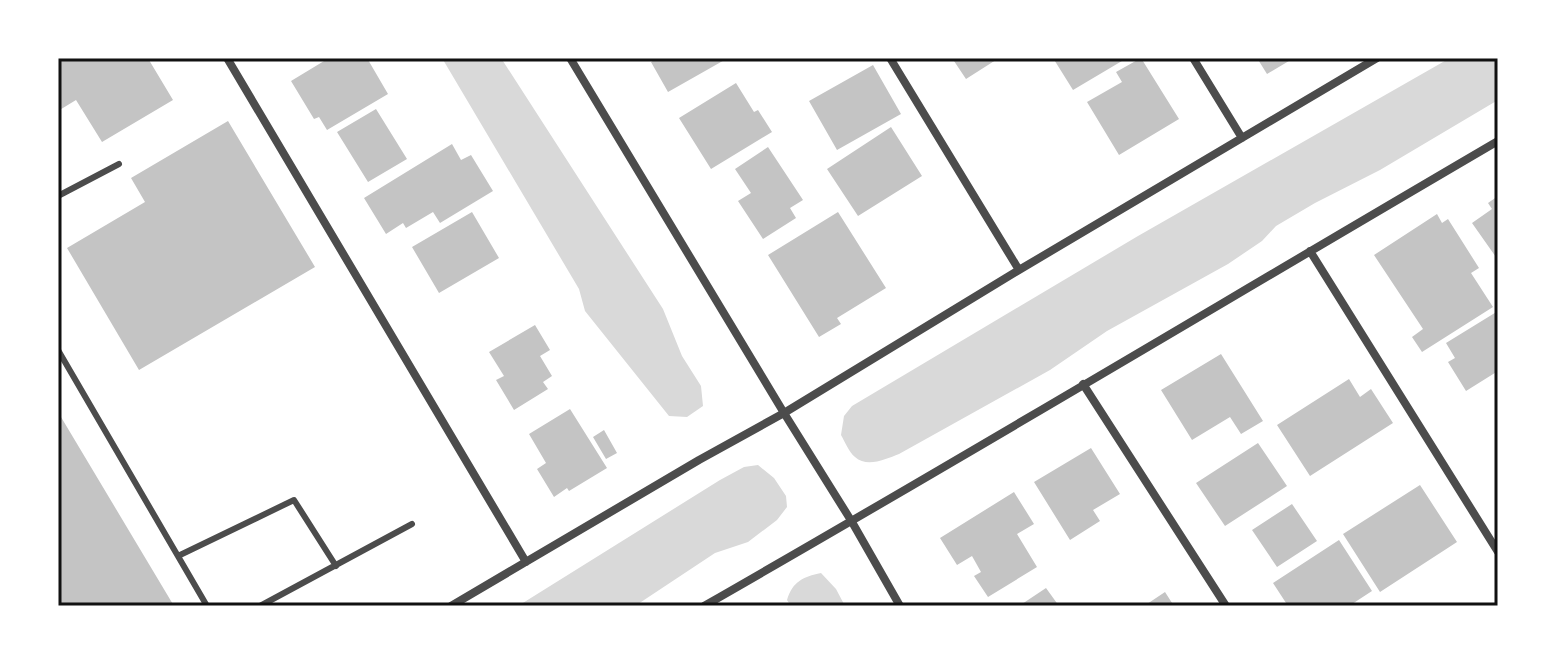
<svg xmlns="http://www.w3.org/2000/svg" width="1556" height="664" font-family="Raleway,sans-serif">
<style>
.water{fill:#d9d9d9}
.building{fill:#c4c4c4}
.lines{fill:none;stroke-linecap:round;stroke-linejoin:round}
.service{stroke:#4c4c4c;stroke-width:6}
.minor{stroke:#4c4c4c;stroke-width:8}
.neatline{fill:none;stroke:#111;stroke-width:3}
</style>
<rect width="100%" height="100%" fill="#fff"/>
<!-- water -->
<path class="water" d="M442,58h59l162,251 19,47 19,30 2,20 -16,11 -18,-1 -84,-105 -6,-22z
M1450,58h48v42l-118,70 -65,33 -39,23 -14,15 -34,23 -121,67 -57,39 -151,84c-13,5 -32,14 -44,3 -6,-5 -10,-15 -14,-22l3,-19 8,-10 286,-170z
M758,465l16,13 12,18 1,11 -10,13 -29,22 -33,11 -80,53h-117l202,-126 24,-13z
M821,573l15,16 9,17h-54l-4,-6c6,-19 16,-23 34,-27z"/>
<!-- building -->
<path class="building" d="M58,58h94l-3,2 24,40 -71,42 -26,-42 -18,11z
M329,58h38l21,36 -61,36 -8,-13 -5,2 -23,-38z
M658,58h70l-60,34 -17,-30z
M952,58h47l-33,21z
M1053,58h74l-54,32z
M1141,58l38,61 -60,36 -32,-53 35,-20 -6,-10z
M1257,58h37l-27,16z
M873,65l28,49 -64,36 -28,-49z
M736,83l18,29 4,-2 14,22 -61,37 -32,-51z
M376,109l31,50 -39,23 -31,-50z
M228,121l87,146 -176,103 -72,-122 78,-46 -14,-24z
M891,127l31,49 -64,40 -31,-47z
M452,144l9,16 10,-5 22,36 -53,32 -7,-11 -27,16 -3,-5 -17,11 -22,-36z
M768,147l35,53 -13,8 6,10 -33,21 -25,-38 13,-8 -16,-24z
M1498,196v64l-26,-37 20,-14 -4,-6z
M472,212l27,46 -60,35 -27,-46z
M838,212l48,76 -49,30 4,6 -22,13 -51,-82z
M1437,214l5,9 6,-4 31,49 -8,5 22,34 -71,45 -10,-15 11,-8 -49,-74z
M1498,311v60l-32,20 -18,-29 7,-4 -9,-15z
M535,325l15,25 -10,6 12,20 -9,6 5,7 -34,21 -18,-30 8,-4 -15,-24z
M1221,354l42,67 -22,13 -11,-17 -38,23 -31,-50z
M1349,379l11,18 11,-8 22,34 -83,53 -33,-51z
M570,409l37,59 -38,23 -2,-3 -13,9 -17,-28 9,-6 -17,-29z
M58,412l116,194h-116z
M604,430l13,23 -11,6 -13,-22z
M1258,443l29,43 -62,40 -29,-43z
M1091,448l29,46 -27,16 7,11 -30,19 -36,-58z
M1420,485l37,57 -77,50 -37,-58z
M1014,492l20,32 -17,10 20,33 -49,30 -14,-21 7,-4 -9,-16 -15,9 -17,-27z
M1292,504l25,37 -40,26 -25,-37z
M1339,540l33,51 -23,15h-61l-15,-23z
M1046,588l13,18h-40z
M1165,592l9,14h-30z"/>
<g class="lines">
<!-- service -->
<path class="service" d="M58,196l61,-32
M58,350l149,256
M178,556l116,-56 42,66
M260,606l152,-82"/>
<!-- minor -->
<path class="minor" d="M227,58l299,504
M570,58l214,355 68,109 48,84
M890,58l129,212
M1193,58l49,80
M1310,251l188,301
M1083,384l143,222
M451,606l248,-146 85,-47 235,-143 358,-212
M704,606c266,-152 529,-310 794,-465"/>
</g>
<!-- border -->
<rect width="1556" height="664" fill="none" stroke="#ffffff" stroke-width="120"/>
<rect x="60" y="60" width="1436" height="544" class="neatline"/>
</svg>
